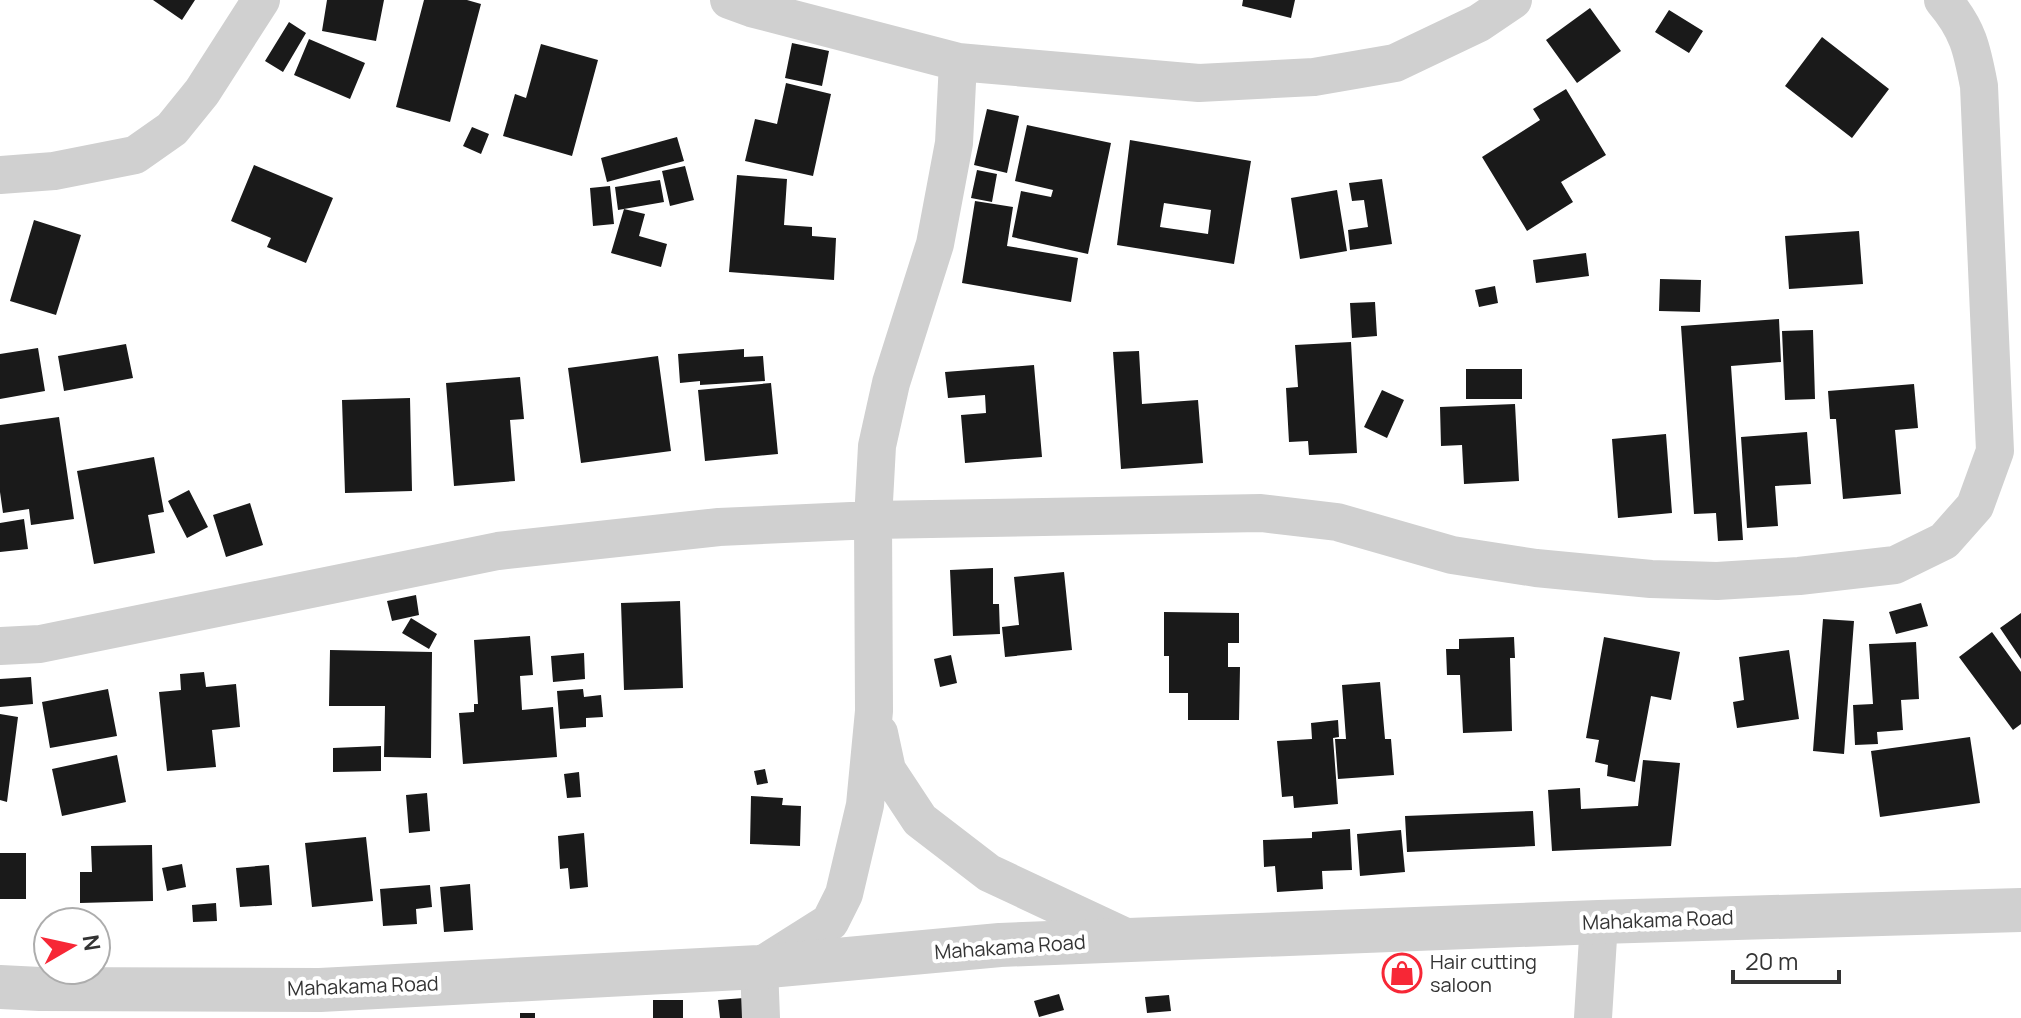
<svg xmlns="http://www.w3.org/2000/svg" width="2021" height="1018" font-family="Manrope,sans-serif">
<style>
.building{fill:#1a1a1a;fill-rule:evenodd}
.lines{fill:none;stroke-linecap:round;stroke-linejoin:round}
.minor{stroke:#d0d0d0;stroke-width:38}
.tertiary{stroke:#d0d0d0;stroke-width:44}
.labels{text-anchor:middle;stroke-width:8;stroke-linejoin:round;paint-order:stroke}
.street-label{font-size:20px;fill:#333;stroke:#fff}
.poi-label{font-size:20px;fill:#333;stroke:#fff;text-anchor:start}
</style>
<rect width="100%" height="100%" fill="#fff"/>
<!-- building -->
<path class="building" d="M153,0h42l-13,20z
M327,0h57l-8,41 -54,-10z
M424,0h43l14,4 -31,118 -54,-15z
M1243,0h52l-4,18 -49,-12z
M1590,8l31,43 -44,32 -31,-43z
M1669,10l34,21 -14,22 -34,-21z
M289,22l17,11 -23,39 -18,-11z
M1822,37l67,52 -37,49 -67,-52z
M309,39l56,24 -15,36 -56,-24z
M792,43l37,8 -7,35 -37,-8z
M541,44l57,16 -26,96 -69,-20 12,-42 11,4z
M786,83l45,11 -18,82 -68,-15 10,-42 22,5z
M1566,89l40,66 -45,27 12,20 -46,29 -45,-74 58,-37 -7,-11z
M987,109l32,7 -12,57 -33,-8z
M1027,125l84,18 -23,111 -76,-17 9,-46 30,6 2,-7 -38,-9z
M472,127l17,7 -8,20 -18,-8z
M677,137l7,24 -77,21 -6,-24z
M1130,140l121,21 -17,103 -117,-19zM1164,203l47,7 -3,24 -48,-7z
M254,165l79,33 -27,65 -39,-16 4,-9 -40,-17z
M685,166l9,34 -24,6 -8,-35z
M977,170l20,4 -5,28 -21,-4z
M737,175l50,4 -3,46 28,2v9l24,2 -2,42 -105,-8z
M1382,179l10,65 -42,6 -2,-20 20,-3 -4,-27 -12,1 -3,-18z
M660,180l4,22 -46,8 -3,-23z
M610,186l4,38 -21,2 -3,-38z
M1337,190l10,61 -47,8 -9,-61z
M975,201l38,6 -6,39 71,12 -7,44 -109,-19z
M624,209l21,5 -6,22 28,8 -6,23 -50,-14z
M34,220l47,15 -25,80 -46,-14z
M1859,231l4,53 -74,5 -4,-53z
M1586,253l3,23 -53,7 -3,-23z
M1660,279l41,1 -1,32 -41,-1z
M1495,286l3,17 -19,4 -4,-17z
M1375,302l2,34 -25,2 -2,-35z
M1779,319l2,43 -50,4 12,174 -25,1 -2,-28 -22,1 -13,-188z
M1813,330l2,69 -30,1 -3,-69z
M1351,342l6,111 -48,2 -1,-14 -19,1 -3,-54 12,-1 -3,-42z
M126,344l7,34 -69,13 -6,-35z
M38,348l7,43 -45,8v-45z
M744,349v8l19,-1 2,25 -65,4v-4l-20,2 -2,-29z
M1139,351l3,53 56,-4 5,63 -82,6 -8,-117z
M658,356l13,95 -90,12 -13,-95z
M1034,365l8,92 -77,6 -4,-48 25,-2 -1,-18 -37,3 -3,-26z
M1466,369h56v30h-56z
M520,377l4,42 -14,1 5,61 -61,5 -8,-103z
M771,383l7,71 -73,7 -7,-71z
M1914,384l4,44 -23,2 6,64 -58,5 -7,-80h-6l-2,-28z
M1382,390l22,10 -17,38 -23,-11z
M410,398l2,93 -67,2 -3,-93z
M1515,404l4,77 -55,3 -2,-39 -21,1 -1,-39z
M59,417l15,102 -43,6 -2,-16 -26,4 -3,-21v-67z
M1807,432l4,52 -36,2 3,40 -31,2 -6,-91z
M1666,434l6,79 -54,5 -6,-79z
M154,457l10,55 -16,3 7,38 -61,11 -17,-93z
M189,490l19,37 -21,11 -19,-37z
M250,503l13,42 -37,12 -13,-42z
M24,519l4,30 -28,3v-29z
M993,568v36h6l1,30 -47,2 -3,-66z
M1064,572l8,78 -67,7 -3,-30 17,-2 -5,-48z
M416,595l3,20 -27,6 -5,-20z
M680,601l3,87 -59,2 -3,-87z
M1921,603l7,23 -32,8 -7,-22z
M1164,612l75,1v30h-11v24h12l-1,53h-51v-27h-19v-37h-5z
M2021,613v46l-21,-31z
M411,618l26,16 -8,15 -27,-16z
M1823,619l31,2 -10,133 -31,-3z
M1992,632l29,40v52l-8,6 -54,-73z
M530,636l3,39 -13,1 2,34 31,-3 4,50 -94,7 -4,-51 15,-1v-8h4l-4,-64z
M1514,637l1,21h-5l2,73 -49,2 -3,-58h-13l-1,-26h13v-10z
M1604,637l76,15 -9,48 -20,-4 -16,86 -28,-6 1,-11 -13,-3 4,-22 -13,-2z
M1916,642l3,57 -18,1 2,30 -26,2 1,12 -23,1 -2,-40 20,-1 -4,-60z
M330,650l102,2 -1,106 -47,-1 1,-51h-56z
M1789,650l10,69 -62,9 -4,-26 11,-2 -5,-43z
M584,653l1,26 -32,3 -2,-26z
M951,655l6,28 -17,4 -6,-28z
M204,672l2,15 30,-3 4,43 -28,3 4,37 -49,4 -8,-79 22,-2 -1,-16z
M31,677l2,27 -33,3v-28z
M1380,682l5,57h6l3,36 -56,4 -3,-40h11l-4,-54z
M108,689l9,47 -67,12 -8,-46z
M583,689l1,8 17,-2 2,22 -17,1v9l-26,2 -3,-38z
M0,714l18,3 -11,85 -7,-2z
M1338,720l1,17 -6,1 5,66 -44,4 -1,-12 -11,1 -5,-56 35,-2 -1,-16z
M1970,737l10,66 -100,14 -9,-66z
M381,746v25l-48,1v-24z
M117,755l9,47 -64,14 -10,-47z
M1643,760l37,3 -9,83 -119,5 -4,-61 32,-2 1,21 57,-3z
M765,769l3,14 -11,2 -3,-14z
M579,772l2,25 -14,1 -3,-24z
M427,793l3,38 -21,2 -3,-38z
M751,796l32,2 -1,7 19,1 -1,40 -50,-2z
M1533,811l2,35 -128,6 -2,-36z
M1350,829l2,41 -30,1 1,18 -46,3 -2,-26 -11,1 -1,-27 49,-2v-6z
M1401,830l4,42 -45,4 -3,-42z
M584,833l4,54 -18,2 -2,-21 -8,1 -2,-33z
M366,837l7,64 -61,6 -7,-64z
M152,845l1,56 -73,2v-31h12l-1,-26z
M0,853h26v46h-26z
M182,864l4,23 -19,4 -5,-23z
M269,865l3,40 -32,2 -4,-39z
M470,884l3,46 -29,2 -4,-45z
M430,885l2,22 -16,2 1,15 -34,2 -3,-37z
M216,903l1,18 -24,1 -1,-17z
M1059,994l5,16 -25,7 -5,-16z
M1169,995l2,16 -24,2 -2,-16z
M744,998l2,20h-26l-2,-18z
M653,1000h30v18h-30z
M520,1013h15v5h-15z"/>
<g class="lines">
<!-- minor -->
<path class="minor" d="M729,0l22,8 207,54 241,21 115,-6 81,-14 84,-40 34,-23
M0,175l54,-4 81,-16 37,-26 30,-37 59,-92
M0,646l40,-2 458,-93 221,-24 154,-7 388,-7 76,9 115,33 84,13 115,11 66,2 82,-5 96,-11 49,-24 31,-35 20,-55 -16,-365c-7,-37 -11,-57 -36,-86
M879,733l8,37 33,50 69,53 143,67
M761,1018l-2,-51 71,-45 14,-28 21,-89 9,-94 -1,-191 4,-74 14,-63 44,-139 19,-101 4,-81
M1593,1018l6,-96"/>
<!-- tertiary -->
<path class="tertiary" d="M0,987l40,2 280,1 439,-23 241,-22 599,-23 422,-12"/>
</g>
<!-- icons -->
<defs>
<g id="shop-ring" transform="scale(2)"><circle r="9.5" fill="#fff" stroke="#f72736" stroke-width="1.5"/><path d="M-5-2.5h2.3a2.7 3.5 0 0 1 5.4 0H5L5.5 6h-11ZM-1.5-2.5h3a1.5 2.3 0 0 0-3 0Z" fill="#f72736"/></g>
</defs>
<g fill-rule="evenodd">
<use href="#shop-ring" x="1402" y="973"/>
</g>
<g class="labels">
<!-- street labels -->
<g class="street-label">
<text transform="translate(1658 920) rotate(-2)" y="7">Mahakama Road</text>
<text transform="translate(1010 947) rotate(-4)" y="7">Mahakama Road</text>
<text transform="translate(363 986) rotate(-2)" y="7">Mahakama Road</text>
</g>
<!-- poi labels -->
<g class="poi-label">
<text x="1430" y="969">Hair cutting<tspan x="1430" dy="23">saloon</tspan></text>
</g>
</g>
<!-- north arrow -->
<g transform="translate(72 946) rotate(81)"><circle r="38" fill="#ffffff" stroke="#adadad" stroke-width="2"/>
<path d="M0-6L14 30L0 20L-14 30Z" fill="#f72736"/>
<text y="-12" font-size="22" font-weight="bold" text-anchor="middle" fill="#333333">N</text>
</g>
<!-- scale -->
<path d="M1733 970v12h106v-12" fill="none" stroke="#333333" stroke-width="4"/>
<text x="1745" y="970" font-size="24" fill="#333333" stroke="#ffffff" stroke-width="6" paint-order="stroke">20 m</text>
</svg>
